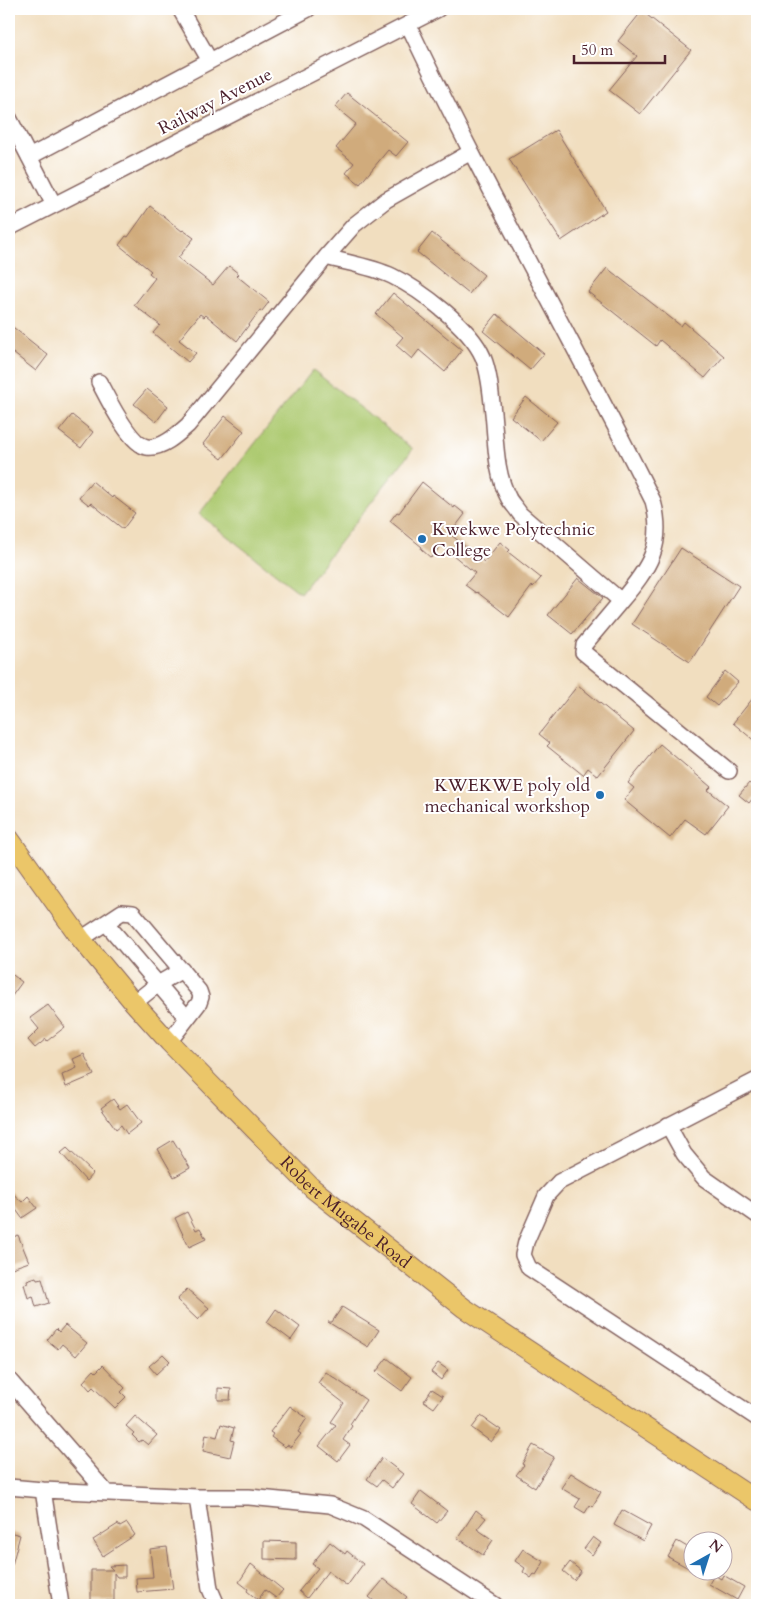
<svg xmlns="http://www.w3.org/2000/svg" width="766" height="1614" font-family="Cardo,serif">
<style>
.green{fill:#adca71;stroke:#7c744e}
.building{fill:#d0ab7b}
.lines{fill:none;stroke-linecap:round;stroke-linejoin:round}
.minor-casing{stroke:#84625f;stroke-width:18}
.major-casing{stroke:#84625f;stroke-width:21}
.minor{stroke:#fff;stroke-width:15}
.major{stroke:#ebc669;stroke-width:19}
.poi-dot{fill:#1f6fb2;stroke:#fff;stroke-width:2}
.labels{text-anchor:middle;stroke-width:4;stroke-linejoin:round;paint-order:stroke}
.street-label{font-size:18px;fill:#4a1f2b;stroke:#fff}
.poi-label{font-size:18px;fill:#4a1f2b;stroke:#fff;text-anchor:start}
</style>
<rect width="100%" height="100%" fill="#fff"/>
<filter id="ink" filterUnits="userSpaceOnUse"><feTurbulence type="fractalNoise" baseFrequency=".02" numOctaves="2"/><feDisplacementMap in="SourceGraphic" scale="10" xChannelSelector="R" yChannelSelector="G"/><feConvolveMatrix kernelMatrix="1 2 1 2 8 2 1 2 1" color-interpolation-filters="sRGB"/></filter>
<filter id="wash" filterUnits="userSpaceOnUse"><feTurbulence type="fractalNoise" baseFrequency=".0096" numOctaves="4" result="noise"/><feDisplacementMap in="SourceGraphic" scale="20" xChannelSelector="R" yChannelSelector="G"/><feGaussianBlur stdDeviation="1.12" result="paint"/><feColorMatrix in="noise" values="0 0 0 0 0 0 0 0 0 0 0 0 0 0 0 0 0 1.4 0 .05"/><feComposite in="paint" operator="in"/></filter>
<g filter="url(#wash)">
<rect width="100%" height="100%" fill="#f1debf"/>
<!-- green -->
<path class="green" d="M313,370l100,79 -113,144 -101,-79z"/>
<g id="blocks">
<!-- building -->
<path class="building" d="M642,11l49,39 -51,64 -31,-24 28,-34 -19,-15z
M347,93l61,49 -12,14 -8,-6 -28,34 -14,-11 8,-10 -18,-15 20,-24 -21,-17z
M556,130l50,81 -45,30 -52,-82z
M150,206l32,25 1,-1 11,8 -16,20 35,27 16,-19 10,8 -2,2 32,26 -7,9 -2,-1 -23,31 -31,-26 -2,2 -4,-3 -21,26 17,13 -8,9 -35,-29 7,-8 -26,-20 21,-27 -6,-5 2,-2 -32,-26 7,-9 2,1z
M432,233l52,42 -15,19 -52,-42z
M607,268l74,58 3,-4 40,34 -19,22 -45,-38 -4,6 -68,-54z
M393,293l69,57 -17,22 -26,-22 -7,9 -16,-14 7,-8 -27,-23z
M497,314l47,40 -14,16 -47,-39z
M9,324l39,31 -12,16 -27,-21z
M147,389l21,17 -12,16 -22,-18z
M526,397l31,25 -16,19 -30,-24z
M72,415l21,17 -12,16 -22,-17z
M225,416l19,15 -22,28 -19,-15z
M92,481l20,17 1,-2 22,17 -12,16 -32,-26 -2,2 -10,-8z
M422,482l32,26 1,-2 10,8 -15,20 34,28 16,-20 10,8 -2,2 33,26 -8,9 -1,-1 -23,31 -32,-25 -1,1 -11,-8 10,-12 -34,-28 -10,13 -10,-9 1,-2 -32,-26 7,-9 2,1z
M681,548l58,38 -49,76 -58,-38z
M578,578l25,20 -31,36 -24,-19z
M725,671l13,11 -21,24 -11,-9z
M578,685l56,46 -36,45 -10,-8 -5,7 -36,-29 3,-3 -11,-9z
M757,693v50l-24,-20z
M660,744l51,43 -3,3 20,16 -22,28 -21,-15 -15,19 -46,-38 10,-12 -6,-5z
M749,783l8,7v3l-8,10 -10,-8z
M9,972l13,10 -13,18z
M48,1005l17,22 -18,14 -1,-2 -11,9 -7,-8 11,-11 -9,-11z
M84,1054l10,21 -28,12 -4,-12 15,-7 -4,-9z
M113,1099l7,10 7,-5 14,19 -14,11 -6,-9 -5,4 -15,-21z
M173,1140l17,28 -16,9 -16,-28z
M67,1148l26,25 -7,8 -25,-28z
M9,1190l13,12 6,-6 9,12 -15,10 -13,-18z
M187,1212l9,18 4,-2 6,11 -17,8 -14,-29z
M18,1235l11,27 -20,7v-30z
M36,1277l1,3 5,-1 7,24 -13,4 -3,-11 -5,2 -4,-14 4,-1 -1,-3z
M187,1289l22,19 -11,12 -21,-20z
M342,1307l37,23 -11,17 -40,-25h4z
M276,1309l24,18 -9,13 -24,-18z
M65,1325l22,18 -11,13 -14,-12 -4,5 -11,-9 9,-11 3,3z
M163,1354l7,7 -14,13 -7,-8z
M387,1358l25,19 -10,14 -26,-19z
M438,1363l10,7 -7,10 -10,-8z
M103,1365l22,23 -4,4 5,5 -11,11 -22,-21 -3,3 -7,-8 11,-12 2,2z
M326,1372l40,28 -16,24 2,2 -9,14 7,5 -12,16 -19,-15 17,-21 -5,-3 13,-19 -26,-20z
M218,1388l13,1 -1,11h-12z
M432,1389l11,7 -9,12 -10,-7z
M290,1406l17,12 -9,14 3,2 -10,13 -4,-2 -2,2 -14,-10 2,-3 -3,-2z
M135,1416l22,19 -9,10 -6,-5 -3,2 -7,-7 2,-2 -8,-7z
M481,1416l20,14 -10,12 -19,-14z
M221,1424l13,4 -3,12 3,1 -4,16 -27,-6 3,-17 11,3z
M533,1445l21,12 -19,31 -19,-13 8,-10 -2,-1z
M382,1458l21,16 -11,14 -10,-8 -5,6 -10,-7z
M571,1473l30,19 -9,15 -2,-2 -5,8 -10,-6 5,-8 -19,-11z
M421,1491l26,20 -10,12 -25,-19z
M476,1510l10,8 -9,11 16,11 -10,15 -25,-17z
M622,1510l29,16 -8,15 -29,-16z
M127,1523l8,12 -32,21 -10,-16 25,-16 2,3z
M9,1532l11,3 -8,30h-3z
M593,1537l8,6 -9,12 -8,-6z
M264,1541l32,1v18l-32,-1z
M677,1541l17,10v20l-26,-14z
M330,1542l15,12 2,-3 16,13 -16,22 -19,-15 -21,27 -8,-7 19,-23 -6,-4z
M167,1547l6,42 -36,3 -1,-14 17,-1 -3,-28z
M523,1549l21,13 -8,13 -2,-1 -3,4 -8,-6 2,-4 -10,-7z
M570,1562l11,9 -7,9 -11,-9z
M251,1564l32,26 -7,8 -11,-8 -7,10 -11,-9 1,-2 -9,-7z
M125,1565v12h-8l-3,-4v28h-23v-31h22l-4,-4z
M714,1575l7,4 2,-4 21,12 -7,13 -28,-16z
M384,1579l23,18 -7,8h-21l-10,-8z"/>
</g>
</g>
<g filter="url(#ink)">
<use href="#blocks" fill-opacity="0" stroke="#84625f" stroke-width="1"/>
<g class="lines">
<!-- minor casing -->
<g class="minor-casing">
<path id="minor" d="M180,9l30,52
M408,24c76,162 166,317 245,477 12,44 -4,67 -32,100l-101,-87c-3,-5 -8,-10 -11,-15 -14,-26 -13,-58 -16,-86 -2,-18 -3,-39 -10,-56 -13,-30 -62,-67 -91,-81 -19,-9 -44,-13 -66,-19l28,-32 32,-25 85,-48
M9,118l45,87
M29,157l279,-148
M9,228l429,-219
M99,382c8,15 31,63 48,65 15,2 31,-13 41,-22l138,-168
M621,601l-37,44 -1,7 146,119
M106,923l81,95
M81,939l41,-27 11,1 66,78 2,6 -2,6 -30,39
M134,1003l24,-19 24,-14
M757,1080l-198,102 -13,14 -20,46 -3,13 6,13 228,150
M668,1125l16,29 20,24 53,37
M9,1380l97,112
M9,1487l34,3 154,7h52l81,8 34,14 131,86
M43,1490l18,115
M197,1497l13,92 7,16"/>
</g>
<!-- major casing -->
<g class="major-casing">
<g id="major">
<path id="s1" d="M9,838l72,101 53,64 35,39 143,146 152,120 293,193"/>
</g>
</g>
<!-- minor -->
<use href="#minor" class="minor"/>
<!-- major -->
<use href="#major" class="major"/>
</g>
</g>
<!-- markers -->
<g class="poi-dot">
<circle cx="422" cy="539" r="5"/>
<circle cx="600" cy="795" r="5"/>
</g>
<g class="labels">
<!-- street labels -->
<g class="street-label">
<text transform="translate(215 101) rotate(-27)" y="6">Railway Avenue</text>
<text dy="6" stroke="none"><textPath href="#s1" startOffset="505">Robert Mugabe Road</textPath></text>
</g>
<!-- poi labels -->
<g class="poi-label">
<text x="432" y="535">Kwekwe Polytechnic<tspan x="432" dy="21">College</tspan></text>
<text x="590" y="791" text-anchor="end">KWEKWE poly old<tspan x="590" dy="21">mechanical workshop</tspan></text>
</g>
</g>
<!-- margin -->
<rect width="766" height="1614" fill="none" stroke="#fff" stroke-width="30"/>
<!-- north arrow -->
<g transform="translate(708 1556) rotate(39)"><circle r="24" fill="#ffffff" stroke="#b7a5aa"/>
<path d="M0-4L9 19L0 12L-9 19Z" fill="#1f6fb2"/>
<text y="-8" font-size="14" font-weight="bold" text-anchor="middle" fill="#4a1f2b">N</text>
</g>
<!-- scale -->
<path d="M574 55v8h91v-8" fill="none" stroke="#4a1f2b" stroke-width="2.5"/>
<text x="581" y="55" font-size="15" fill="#4a1f2b" stroke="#ffffff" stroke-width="4" paint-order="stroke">50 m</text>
</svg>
